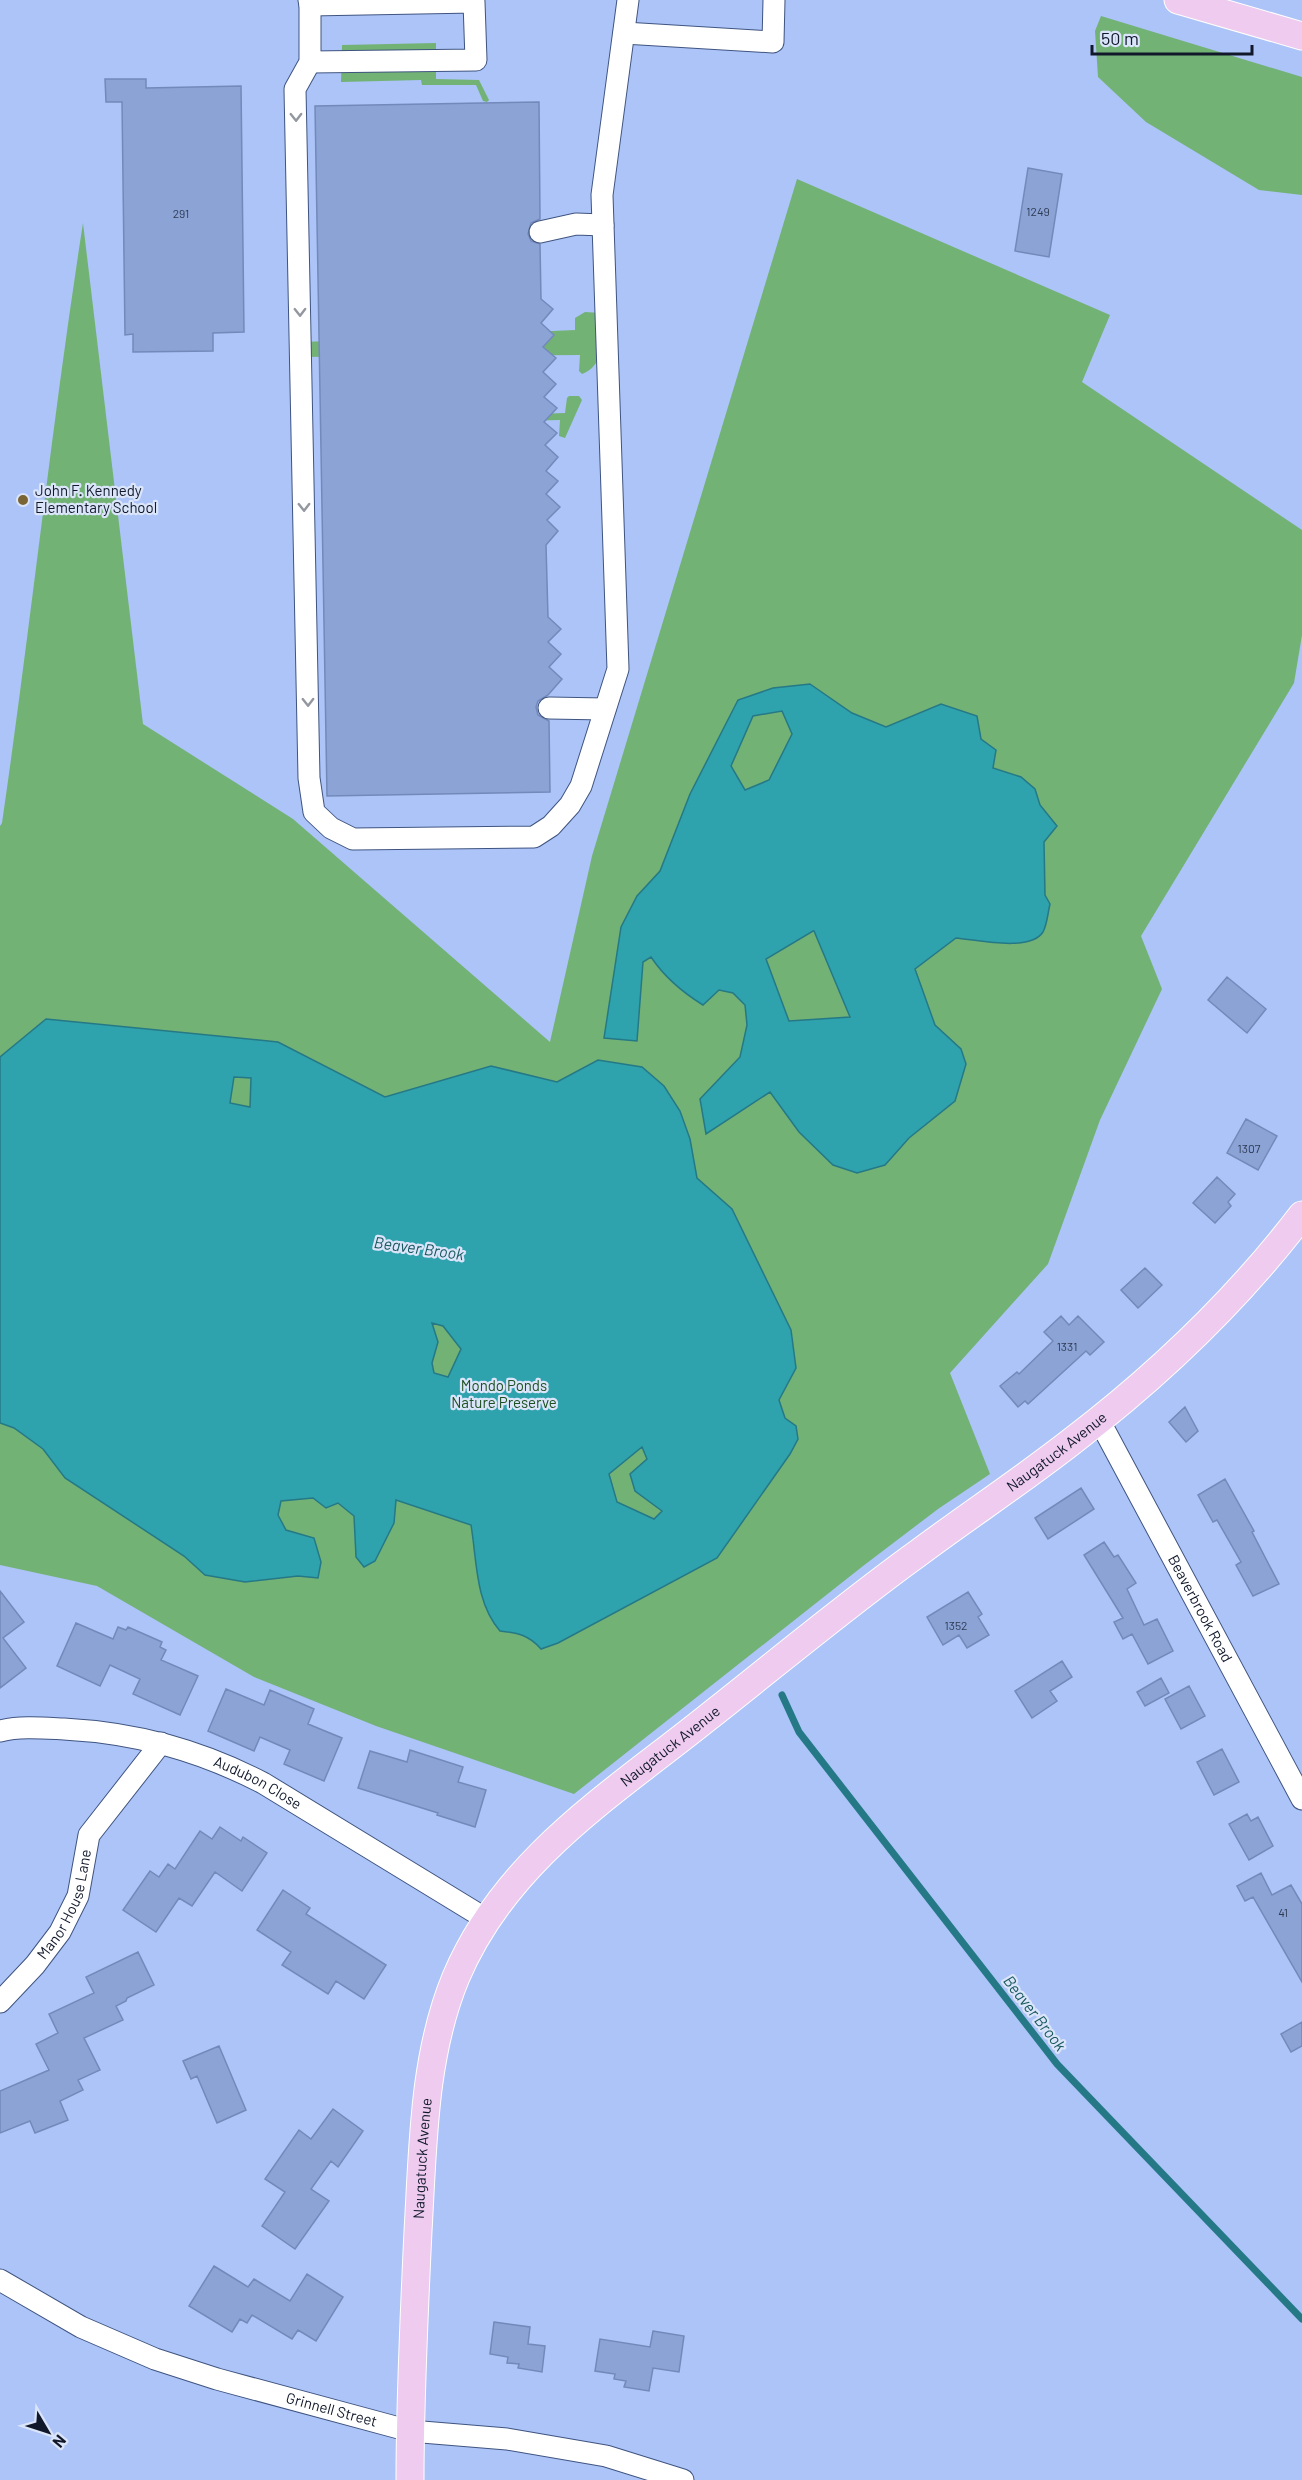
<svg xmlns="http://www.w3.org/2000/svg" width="1302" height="2480" font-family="Barlow,sans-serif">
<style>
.green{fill:#73b275}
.water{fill:#2ea2ad;stroke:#257986;stroke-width:1.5;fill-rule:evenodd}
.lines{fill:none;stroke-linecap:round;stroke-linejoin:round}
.stream{stroke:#257986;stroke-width:7}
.building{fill:#8ba3d5;stroke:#7389ba;stroke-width:1.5}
.minor-casing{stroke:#3f5480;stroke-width:23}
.major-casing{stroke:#fff;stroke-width:29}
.minor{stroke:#fff;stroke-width:21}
.major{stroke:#eecbef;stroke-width:27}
.oneway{stroke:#93979f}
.poi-dot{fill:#7a6433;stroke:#dbe5fa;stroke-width:2}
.labels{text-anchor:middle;stroke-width:4.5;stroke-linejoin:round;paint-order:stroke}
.number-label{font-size:12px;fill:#2f3b55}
.poi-label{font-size:15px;fill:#10182a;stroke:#dbe5fa;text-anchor:start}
.park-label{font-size:15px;fill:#1d5021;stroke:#dbe5fa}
.street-label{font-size:15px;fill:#10182a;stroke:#dbe5fa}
.water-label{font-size:16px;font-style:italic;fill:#18575d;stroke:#dbe5fa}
</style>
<rect width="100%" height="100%" fill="#acc4f8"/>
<!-- green -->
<path class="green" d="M1101,16l201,61v118l-43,-5 -113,-68 -48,-45 -3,-46z
M436,43v36l43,1 10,20 -2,2 -4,-1 -7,-16h-54l-1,-5 -80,2 1,-37z
M797,179l313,136 -28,67 220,148v105l-8,48 -153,253 21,53 -62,131 -52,144 -98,109 40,101 -52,35 -75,57 -289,228 -198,-68 -122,-49 -157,-91 -97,-21v-739l2,-3c29,-200 50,-401 81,-600l60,501 150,95 257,223 42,-186z
M585,312l16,1c1,21 6,52 -19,61l-3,-3 1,-16 -288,2 12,-15 271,-12v-12z
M569,396h10l3,4 -17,38 -6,-2 1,-16 -213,5v-5l218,-7 2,-15z"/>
<!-- water -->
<path class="water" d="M810,684l42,29 34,14 55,-23 36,12 4,23 15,11 -3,18 28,9 14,12 5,16 17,21 -13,16 1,53 5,9c-2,8 -3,21 -7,28 -13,20 -65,8 -87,6l-41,31 20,56 26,24 5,15 -11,37 -46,37 -24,27 -28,8 -24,-8 -34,-33 -29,-40 -64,42 -6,-35 40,-42 7,-32 -2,-20 -12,-12 -14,-3 -16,15c-21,-13 -38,-27 -52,-48l-8,5 -6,79 -33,-3 17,-111 16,-31 23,-25 30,-77 48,-94 35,-12zM782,711l10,23 -23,46 -24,10 -14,-24 22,-50zM813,931h1l36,86 -61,4 -23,-62z
M46,1019l232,23 107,55 106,-31 66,16 41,-22 44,7 22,19 16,25 10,28 7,39 35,31 59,121 5,38 -17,32 6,18 11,8 2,13 -8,15 -73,104 -159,85 -17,6c-12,-14 -23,-16 -41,-18 -25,-29 -23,-70 -29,-106l-75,-25 -2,23 -19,38 -11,6 -8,-10 -2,-41 -16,-13 -12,5 -13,-10 -32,3 -3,14 8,15 28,8 7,24 -3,16 -20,-2 -53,6 -40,-7 -21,-19 -119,-78 -22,-29 -29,-21 -14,-5v-366zM234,1077l17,1 -1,29 -20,-4zM432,1323l11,3 18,23 -13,28 -14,-4 -2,-10 6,-21zM642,1447l5,12 -17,15 5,17 27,20 -8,8 -37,-17 -8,-28z"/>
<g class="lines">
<!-- stream -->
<path class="stream" d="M782,1695l17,37 258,332 245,255"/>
</g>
<!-- building -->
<path class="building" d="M105,79h41v9l95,-2 3,246 -31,1v18l-80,1v-18l-8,1 -3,-233h-16z
M539,102l1,117 -9,4 -3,11 3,7 9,3 1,55 12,10 -12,14 13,12 -11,12 13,11 -13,14 13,12 -12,13 13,11 -13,14 13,11 -12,12 13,12 -12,14 12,10 -12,13 14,13 -13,13 11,11 -12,14 2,72 13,12 -13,13 13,12 -12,13 13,12 -14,16 -10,6 -2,6 2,8 11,6 1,71 -223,4 -12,-690z
M1028,168l34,6 -13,83 -34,-6z
M1227,977l39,32 -19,24 -39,-33z
M1246,1119l31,17 -19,34 -31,-17z
M1217,1177l18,17 -7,8 3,4 -16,17 -22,-20z
M1145,1268l17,17 -24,23 -17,-18z
M1061,1316l8,9 9,-9 26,26 -14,13 -4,-4 -58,53 -3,-3 -7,6 -18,-21 17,-14 2,2 34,-33 -9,-9z
M1185,1407l13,24 -12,11 -17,-20z
M1225,1479l29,52 -2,1 27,52 -26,12 -17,-31 5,-3 -24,-42 -4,2 -15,-27z
M1081,1488l13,21 -46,30 -13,-21z
M1104,1542l10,15 4,-2 18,28 -9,6 17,36 13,-6 16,32 -25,13 -16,-30 -9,5 -9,-17 9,-4 -39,-63z
M0,1591l24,31 -21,16 23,30 -26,20z
M968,1592l14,22 -4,3 11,18 -22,13 -8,-13 -16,10 -16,-28z
M76,1623l37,16 5,-12 8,3 2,-3 34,15 -2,5 6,3 -5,10 37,16 -18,39 -47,-21 7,-15 -30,-14 -10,21 -43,-20z
M1062,1661l10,16 -22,14 7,10 -25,17 -17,-27z
M1161,1678l8,15 -24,13 -8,-14z
M1189,1686l16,30 -24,13 -16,-30z
M226,1689l38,16 6,-15 44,19 -6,15 34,14 -18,43 -40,-17 6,-14 -30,-13 -6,14 -46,-20z
M1222,1749l17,33 -25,13 -17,-33z
M410,1750l53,17 -5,15 28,8 -11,37 -38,-12 1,-2 -80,-25 12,-37 37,11z
M1247,1814l4,7 7,-4 15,29 -24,14 -20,-36z
M220,1827l21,14 2,-4 24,16 -25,38 -27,-19 -23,34 -13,-8 -23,34 -33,-22 27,-39 9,6 9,-13 7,5 25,-38 12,8z
M1261,1873l11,22 19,-10 11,19v78l-49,-85 -8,4 -8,-15z
M283,1890l27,18 -4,6 80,51 -22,34 -28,-18 -8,13 -46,-29 9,-13 -34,-22z
M138,1952l16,33 -27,13 -1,3 -10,5 7,14 -39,18 16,32 -22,10 5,10 -23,11 8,19 -33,13 -5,-12 -30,12v-42l49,-21 -13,-26 22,-11 -9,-19 45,-21 -8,-16z
M1302,2022v24l-11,6 -10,-18z
M219,2046l27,64 -29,13 -20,-47 -6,3 -8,-18z
M333,2109l30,22 -25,36 -7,-6 -20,28 18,12 -34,48 -33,-23 23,-34 -20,-13 34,-49 12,9z
M214,2266l34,21 6,-8 36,22 17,-27 36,23 -27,44 -18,-11 -6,9 -40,-24 -5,8 -7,-4 -8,13 -43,-26z
M494,2322l36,5 -2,17 17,2 -3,26 -24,-4 1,-4 -12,-1 1,-6 -18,-3z
M653,2331l31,5 -5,36 -26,-4 -4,23 -25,-4 2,-6 -12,-2 1,-5 -20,-3 5,-32 50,8z"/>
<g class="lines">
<!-- minor casing -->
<g class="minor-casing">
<g id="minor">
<path d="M309,0l1,5 164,-3 2,58 -166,2"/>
<path d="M310,5v57l-15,27 14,689 5,34 17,16 22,11 181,-2 17,-11 19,-21 11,-19 37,-117 -16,-474 26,-195"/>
<path d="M624,33l149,9 1,-42"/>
<path d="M540,232l36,-8 27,1"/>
<path d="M549,708l56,1"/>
<path id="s1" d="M1099,1420l203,379"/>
<path id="s2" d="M0,1731c20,-5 43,-3 64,-2 73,4 135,21 199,54l223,136"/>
<path id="s3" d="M0,2002l35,-37 25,-33 18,-36 11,-61 72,-92"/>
<path id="s4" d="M0,2280l81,47 74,32 62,20 193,52 97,8 99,17 77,24"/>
</g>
</g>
<!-- major casing -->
<g class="major-casing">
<g id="major">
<path d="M1178,0l124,36"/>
<path id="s5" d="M410,2480c0,-83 4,-166 8,-249 5,-84 5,-175 38,-254 50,-118 155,-182 251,-259 70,-55 138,-112 210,-164 51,-38 104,-73 154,-112 85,-65 166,-142 231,-227"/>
</g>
</g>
<!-- minor -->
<use href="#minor" class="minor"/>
<!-- major -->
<use href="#major" class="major"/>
</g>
<!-- one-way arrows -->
<defs><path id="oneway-chevron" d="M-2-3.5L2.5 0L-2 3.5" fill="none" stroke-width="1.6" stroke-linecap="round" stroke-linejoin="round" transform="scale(1.5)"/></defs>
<g class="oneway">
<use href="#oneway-chevron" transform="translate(296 117) rotate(89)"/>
<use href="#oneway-chevron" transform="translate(300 312) rotate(89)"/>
<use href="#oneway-chevron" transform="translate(304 507) rotate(89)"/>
<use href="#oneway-chevron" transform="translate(308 702) rotate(89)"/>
</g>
<!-- markers -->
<circle class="poi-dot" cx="23" cy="500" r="6"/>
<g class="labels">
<!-- number labels -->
<g class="number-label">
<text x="1038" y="216">1249</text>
<text x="181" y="218">291</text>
<text x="1249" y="1153">1307</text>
<text x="1067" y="1351">1331</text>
<text x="956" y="1630">1352</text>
<text x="1283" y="1917">41</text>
</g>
<!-- poi labels -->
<g class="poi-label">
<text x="35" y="496">John F. Kennedy<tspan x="35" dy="17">Elementary School</tspan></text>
</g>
<!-- park labels -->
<g class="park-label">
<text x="504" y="1391">Mondo Ponds<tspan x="504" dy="17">Nature Preserve</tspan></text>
</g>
<!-- street labels -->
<g class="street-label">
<text dy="5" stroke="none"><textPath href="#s5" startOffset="1312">Naugatuck Avenue</textPath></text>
<text dy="5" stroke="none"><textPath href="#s1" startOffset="214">Beaverbrook Road</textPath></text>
<text dy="5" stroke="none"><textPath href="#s5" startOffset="826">Naugatuck Avenue</textPath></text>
<text dy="5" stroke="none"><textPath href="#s2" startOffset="267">Audubon Close</textPath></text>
<text dy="5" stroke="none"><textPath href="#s3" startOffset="120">Manor House Lane</textPath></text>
<text dy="5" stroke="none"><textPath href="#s5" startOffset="322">Naugatuck Avenue</textPath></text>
<text dy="5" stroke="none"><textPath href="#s4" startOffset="358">Grinnell Street</textPath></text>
</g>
<!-- water labels -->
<g class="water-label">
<text transform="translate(419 1248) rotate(8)" y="6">Beaver Brook</text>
<text transform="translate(1035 2013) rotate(52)" y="6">Beaver Brook</text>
</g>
</g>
<!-- north arrow -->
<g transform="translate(48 2432) rotate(129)" stroke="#dbe5fa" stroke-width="4.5" paint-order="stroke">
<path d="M0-4.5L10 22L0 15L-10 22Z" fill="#10182a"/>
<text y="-9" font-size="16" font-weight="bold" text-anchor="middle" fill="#10182a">N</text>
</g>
<!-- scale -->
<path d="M1092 45v9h160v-9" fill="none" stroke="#10182a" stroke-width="3"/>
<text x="1101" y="45" font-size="18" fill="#10182a" stroke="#dbe5fa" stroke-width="4.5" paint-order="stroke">50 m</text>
</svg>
